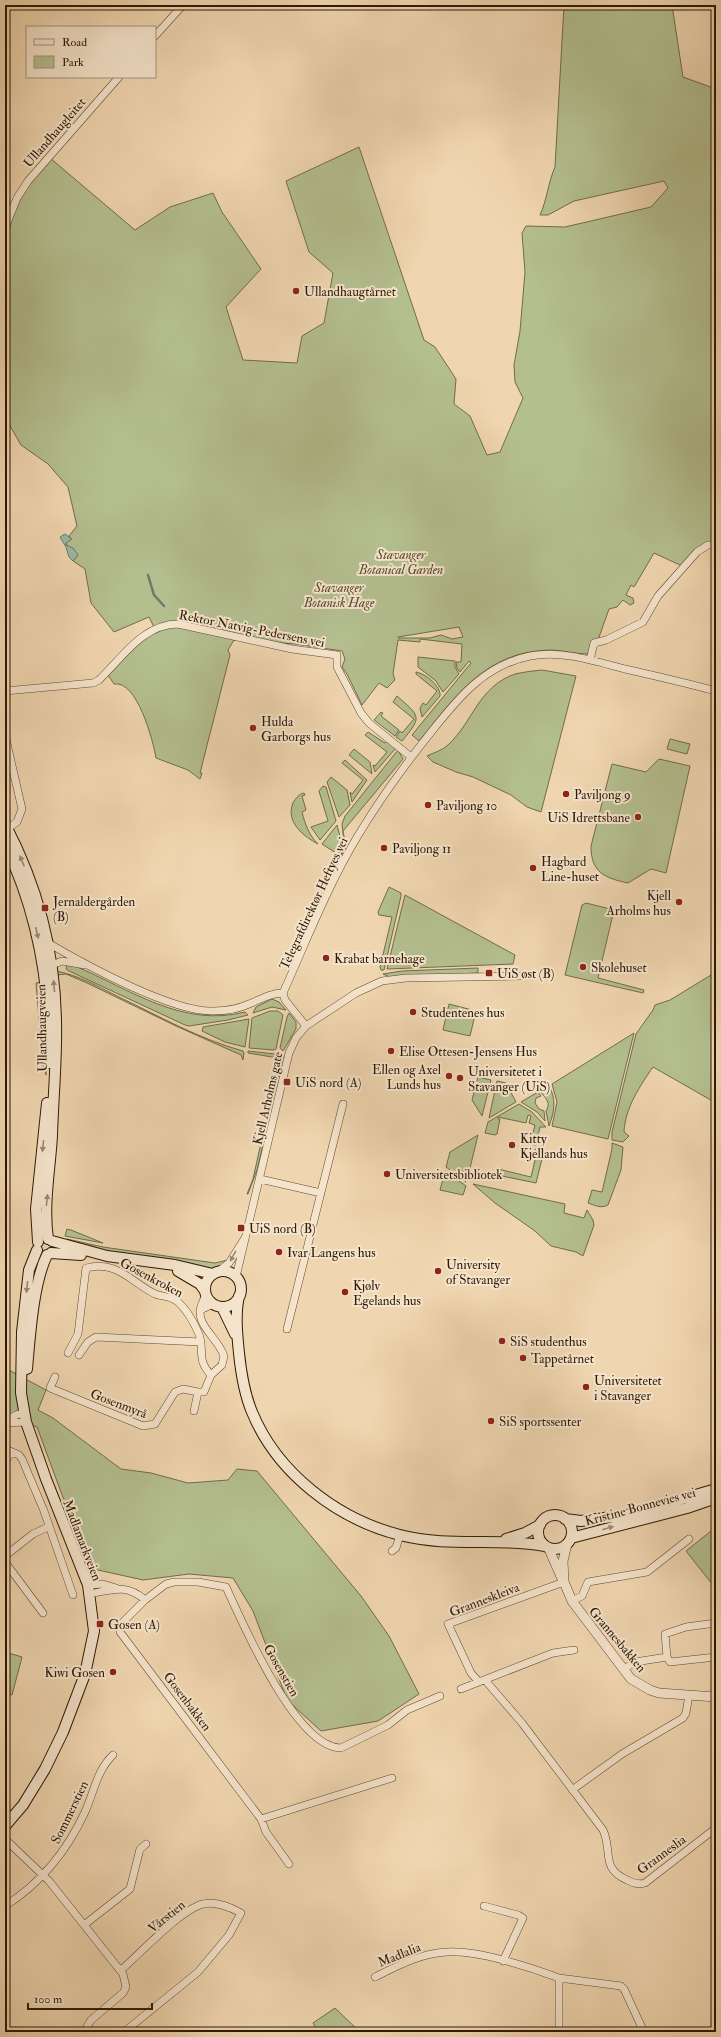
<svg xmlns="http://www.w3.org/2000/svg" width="721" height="2037" font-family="'IM FELL Double Pica',serif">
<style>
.green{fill:#b4bf90;stroke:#706c4a;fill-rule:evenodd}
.water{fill:#9ab9ab;stroke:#6e7968}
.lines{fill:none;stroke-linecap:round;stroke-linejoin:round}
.stream{stroke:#6e7968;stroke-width:2.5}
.minor-casing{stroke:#5e482f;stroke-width:8}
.tertiary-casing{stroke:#5e482f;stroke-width:10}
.secondary-casing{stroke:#2d1904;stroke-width:12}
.minor{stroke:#f5e4cc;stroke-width:7}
.tertiary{stroke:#f5e4cc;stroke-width:9}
.secondary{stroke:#f5e4cc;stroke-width:10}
.oneway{fill:#9b8972}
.poi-dot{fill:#8f2418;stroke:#f5e4cc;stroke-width:1.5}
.labels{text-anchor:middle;stroke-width:4;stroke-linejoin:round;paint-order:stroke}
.street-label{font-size:13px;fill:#2d1904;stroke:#f5e4cc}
.poi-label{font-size:13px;fill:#2d1904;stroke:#f5e4cc;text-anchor:start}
.park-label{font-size:13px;font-style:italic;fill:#564b2e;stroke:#f5e4cc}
</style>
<rect width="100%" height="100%" fill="#f0d6b0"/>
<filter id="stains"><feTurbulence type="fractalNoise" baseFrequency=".005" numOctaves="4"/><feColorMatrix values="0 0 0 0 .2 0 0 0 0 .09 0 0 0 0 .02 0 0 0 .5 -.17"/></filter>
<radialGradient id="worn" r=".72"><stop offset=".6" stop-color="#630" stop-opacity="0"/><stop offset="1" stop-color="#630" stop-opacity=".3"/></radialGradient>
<!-- green -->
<path class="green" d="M564,5h108l11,72 33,12v448l-2,7 -32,22 -28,-13 -20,34 -3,-2 -5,10 7,3 1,5 -4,2 -7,-5 -6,7 -8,2 -11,31 -11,14c-12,0 -24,-4 -37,-4 -64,1 -94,46 -131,91l-7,-6 59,-72 -2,-2 -9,11 -3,-4 -1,-6h5l1,-18 -42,-5v3l-22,-2 -5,34 2,6 -8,8 -8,-5 -17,22 -15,-31 -5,-7 3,-8 -3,-8 -47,-7 -61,-4 -6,10 2,5 -30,118h2l-2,6 -12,-9 -32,-12c-3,-18 -19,-78 -42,-74l-6,-9 46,-48 -5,-10 -35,15 -23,-29 -6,-34 -12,-8 5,-6c-4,-5 -9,-6 -12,-12l5,-5 -2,-2 8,-10 -9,-39 -20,-23 -27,-19 -16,-28v-175l11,-35 12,-21 22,-28 85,72 35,-23 43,-14 9,19 39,57 -35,38 17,53 54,3 5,-27 22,-13 9,-50 -24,-21 -23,-71 73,-34 65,193 11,7 21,32 -2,25 16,12 17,39 13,-3 23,-54 -8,-16 -1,-17 6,-34 5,-59 -3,-39 4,-7 39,1 86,-20 17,-19 -4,-7 -90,20 -26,14h-8c7,-15 8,-32 15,-48zM459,627l4,10 -11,2 -11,-4 -11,3h-32v-1z
M418,657l37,4v6l4,7 -16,18 -7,-11 -18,-14z
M542,670l34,6 -35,136 -14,-5 -16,-12 -38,-18 -17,-5 -23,-10 -6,-6c6,-3 16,-6 21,-11 25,-23 30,-58 67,-71 8,-2 18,-3 27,-4z
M416,672c10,2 25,14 24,24l-18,21 -2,-9 3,-5 3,2 11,-14 -21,-17z
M397,696c24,21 25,21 5,45l-6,-4 4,-6 2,2 12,-14 -21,-17z
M381,712l2,1 -2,3 18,14 -4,6 -21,-16z
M368,732l17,11 2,-2 9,7 -21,24 -2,-7 2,1 12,-14 -22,-17z
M670,739l20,5 -3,10 -20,-5z
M354,749l16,13 2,12 -23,-19z
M398,750l5,9 -60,72 2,10 4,1 -8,14 3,-14 -2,-18 3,-8z
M659,759l31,7 -24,107 -15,-4 -23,14c-24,-5 -37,-11 -37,-37l21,-82 34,8z
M345,760l22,20 -15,22 -2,-10 2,2 11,-14 -21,-17z
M331,777l16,13 3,15 -11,12 -12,-35z
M323,786l3,1 10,34 -16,19 -9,-13 17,-6 -9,-30z
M304,793l1,2 -3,1 4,14 -4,2c3,12 7,23 16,32 -13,-7 -33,-21 -25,-41 3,-5 6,-9 11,-10z
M337,825l4,15 -2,15 -17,-11z
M389,887l12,6v3l-17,74h-3l-1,-3 12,-50 -13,-2 -1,-3z
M405,895l110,60 -2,9 -126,5z
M586,903l28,7 -16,68 46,12 -1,3 -78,-18 17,-70z
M67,965l8,1c56,24 108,62 170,46l3,3 -20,5 -39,6 -4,-1 -116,-54 -3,-2z
M478,968v5l-88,4 -7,-3 19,-3z
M56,971c22,4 43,16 63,26 40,19 80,42 124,54l1,2 -1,7 -2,-5 -65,-29 -89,-43 -21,-9 -9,1z
M716,972v131l-63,-36c-13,19 -28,41 -29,65l5,4 -6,6 -11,-2v-8l24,-98 17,-24 2,-5 15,-5z
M42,982l5,53 -1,40 -3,-9 -7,-83z
M272,999l7,3 7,8 -14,-3 -19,6 3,-6z
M449,1004l27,7 -6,25 -27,-6z
M270,1011h8l5,4 -7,34 -2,1 -25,-2 3,-30z
M289,1013l7,9v7l-13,22 -3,-3 7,-31z
M249,1019l-4,28 -20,-5 -23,-11 1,-4z
M634,1033l-26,106 -56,-13 5,-24 -5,-18z
M248,1051l36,4 -27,115 -9,24h-1l6,-15 19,-86 6,-35 -30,-5z
M478,1077l13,3 -9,36 -10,-16z
M497,1081l9,2 10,19 -27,16z
M549,1085c7,15 6,25 0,41l-3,-15c6,-9 -2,-14 -6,-20z
M538,1092l3,4 -5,2 -1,5 4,6 5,2 1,10 -8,-9 -16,-10z
M519,1104l13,8 14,15h-6l-4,18 -6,-1 5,-19 -6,-2 2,-7 -3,-1 -2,8 -28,-6v2h2l-3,15 -2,1 -10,-2 3,-11z
M478,1135l-9,37 -7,-1 -1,5 5,6 -20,-15 4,-15z
M612,1143l11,4 -2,23 -13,35c-7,4 -14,0 -20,-2l4,-13 10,2 10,-43z
M535,1149l9,2 -8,32 -39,-8 1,-6 33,8 6,-25 -2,-1z
M445,1171l21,15 -3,9 -23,-5z
M473,1184l92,20 -1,9 20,5 3,-8 6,10 1,5 -11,31 -7,-4 -25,-6 -16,-15 -40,-28z
M67,1229l4,1 32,13 -38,-7z
M67,1239l36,8 112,16 13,-3 -5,5 -11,4 -121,-20 -25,-6z
M5,1368l41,22 -8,20 15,8 68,51 30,4 37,10 40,-3 9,-11 20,2 104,125 28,40 30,58 -41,27 -57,10 -34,-31 -34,-89 -20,-33 -44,-4 -46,6 -54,-12 -52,-141 -24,-8 -8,3z
M716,1527v62l-30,-38z
M5,1652l17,5 -10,38 -7,-2z
M335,2008l25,24h-42l-5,-9z"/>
<!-- water -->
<path class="water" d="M65,534l7,5 -6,4v2l7,3 5,7 -5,6 -4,-4 -3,-10 -6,-10z"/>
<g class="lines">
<!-- stream -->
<path class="stream" d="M148,575l6,20 10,11"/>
<!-- minor casing -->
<g class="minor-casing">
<path id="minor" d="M155,36l28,-31
M5,228l12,-30 11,-17 91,-104
M590,660l4,-17 12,-3 37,-18 15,-26 39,-44 11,-7h8
M5,691l88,-8 6,-3c23,-22 44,-56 79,-56l114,25 45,6v12l24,46 8,10 42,34
M5,735l17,74 -5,13 -12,8
M48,943c36,21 125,70 166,68 11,0 24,-2 35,-7 13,-5 21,-11 34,-11 20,-44 38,-91 61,-133 25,-46 55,-88 88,-129 27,-34 53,-66 98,-75 32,-6 64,5 95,13 31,7 61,14 91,22
M52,965l10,-4 23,4
M283,993l2,7 21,26
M260,1179l61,14
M219,1271l10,-8 16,-25
M236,1277l53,-224 7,-15 10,-12 50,-33 26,-12 24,-3 114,-2
M200,1310l13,-6
M287,1329l56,-225
M68,1353l10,-19 8,-66c31,-8 45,14 69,26 8,3 16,2 23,8 8,7 16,21 20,30 8,17 -3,26 13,43l11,-10 2,-9c-8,-23 -36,-33 -18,-60
M79,1355l9,-13 8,-5 104,5
M55,1377l-5,11 93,38 12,-2 20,-32 8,-3 15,3
M194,1411l4,-19h6l7,-17
M5,1422l11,-7 9,-2
M5,1423l21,-1
M5,1449l14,6 3,4 22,52 29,84
M5,1461l7,-9
M392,1551l4,-3 4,-13
M5,1556l28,-22 15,-7
M5,1562l38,51
M88,1585l15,-1 13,4
M89,1594c23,-4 37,-11 56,6l21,-16 8,-2h24l28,5c17,37 70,161 115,161l47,-23 19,-15 33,-14
M145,1600l-23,23 -2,9 141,187 5,13 23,32
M572,1601l10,-5 6,-14 59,-10 42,-33
M716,1623l-30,4 -21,7 2,23 3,5 46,-5
M624,1669l11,-7 32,-5
M485,1680l37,43 81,107c10,21 -3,38 24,50 6,3 11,5 18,3l71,-55
M478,1681l-7,-8 -23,-49 116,-42
M461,1689l92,-36 21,-3
M572,1790l50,-36 61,-36 3,-5 3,-18
M261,1819l131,-41
M5,1839l44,42 74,93 3,13 -3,6 -32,27 -7,12
M5,1906c36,-23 62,-55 80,-94 9,-20 12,-42 28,-57
M484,1906l34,9 5,3 -20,43
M84,1925l46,-36 10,-40 6,-5
M121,1970c19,-16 60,-61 82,-66 11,-3 27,3 38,9l-12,22 -31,37 -74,60
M375,1977c22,-11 46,-24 72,-25 30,-2 83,15 112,26v54
M559,1978l62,8 3,3 20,43"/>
</g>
<!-- tertiary casing -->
<g class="tertiary-casing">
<path id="tertiary" d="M567,1544l-4,17 1,21 8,19 59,78 19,11 9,3 57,4
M548,1547l15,34"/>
</g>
<!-- secondary casing -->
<g class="secondary-casing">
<path id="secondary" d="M5,824c32,61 50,129 51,197 1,39 -3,77 -4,115 -2,34 -9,69 -4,103
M5,844c33,69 46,143 44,219
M52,1241l55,15 68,9 38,9
M38,1242l-2,-33 11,-106
M51,1253l30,2
M178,1271l22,13 5,7
M205 1289a18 18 0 1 1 36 0a18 18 0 1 1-36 0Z
M239,1296c-4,18 -2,38 0,57 2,20 5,40 13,59 25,61 85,107 148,123 50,13 97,2 145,11
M222,1307l13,27
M27,1369c3,-33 6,-85 20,-114
M538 1532a17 17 0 1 1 34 0a17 17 0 1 1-34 0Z
M565,1519l16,2 46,-6 89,-26
M571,1538l116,-30 29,-10
M506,1539l19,-6 15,-8
M5,1826l18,-21 22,-36 18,-37 22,-58 9,-43 -6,-46 -42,-106 -20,-57 -5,-29 1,-61 7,-62 8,-20"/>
</g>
<!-- minor -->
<use href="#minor" class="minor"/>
<!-- tertiary -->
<use href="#tertiary" class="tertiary"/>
<!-- secondary -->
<use href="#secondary" class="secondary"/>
</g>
<!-- one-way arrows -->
<defs><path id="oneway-solid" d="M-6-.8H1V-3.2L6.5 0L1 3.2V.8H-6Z"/></defs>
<g class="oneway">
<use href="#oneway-solid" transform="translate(22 861) rotate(-113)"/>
<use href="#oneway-solid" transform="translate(37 933) rotate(77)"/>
<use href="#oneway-solid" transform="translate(54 986) rotate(-95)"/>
<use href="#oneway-solid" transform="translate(43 1146) rotate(96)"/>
<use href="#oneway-solid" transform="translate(47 1200) rotate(-84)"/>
<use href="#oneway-solid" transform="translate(233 1256) rotate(119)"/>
<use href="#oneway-solid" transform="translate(27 1287) rotate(96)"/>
<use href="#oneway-solid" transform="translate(608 1528) rotate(-16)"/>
</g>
<!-- markers -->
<g class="poi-dot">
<circle cx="296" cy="291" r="4"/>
<circle cx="253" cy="728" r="4"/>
<circle cx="566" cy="794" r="4"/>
<circle cx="428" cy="805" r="4"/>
<circle cx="638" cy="817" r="4"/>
<circle cx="384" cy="848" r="4"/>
<circle cx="533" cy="868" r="4"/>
<circle cx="679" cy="902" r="4"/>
<rect x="41" y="904" width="8" height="8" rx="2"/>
<circle cx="326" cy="958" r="4"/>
<circle cx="583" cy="967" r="4"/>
<rect x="485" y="969" width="8" height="8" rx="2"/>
<circle cx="413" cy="1012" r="4"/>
<circle cx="391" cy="1051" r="4"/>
<circle cx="449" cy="1076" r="4"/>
<circle cx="460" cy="1078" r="4"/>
<rect x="283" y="1078" width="8" height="8" rx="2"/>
<circle cx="512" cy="1145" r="4"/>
<circle cx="387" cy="1174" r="4"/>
<rect x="237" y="1224" width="8" height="8" rx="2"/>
<circle cx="279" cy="1252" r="4"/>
<circle cx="438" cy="1271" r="4"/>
<circle cx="345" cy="1292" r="4"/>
<circle cx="502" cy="1341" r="4"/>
<circle cx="523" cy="1358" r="4"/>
<circle cx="586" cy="1387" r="4"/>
<circle cx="491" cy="1421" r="4"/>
<rect x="96" y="1620" width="8" height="8" rx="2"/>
<circle cx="113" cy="1672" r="4"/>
</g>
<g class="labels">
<!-- street labels -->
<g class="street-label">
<text transform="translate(54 132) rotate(-49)" y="5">Ullandhaugleitet</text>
<text transform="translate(252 628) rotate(11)" y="5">Rektor Natvig-Pedersens vei</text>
<text transform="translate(313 903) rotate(-65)" y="5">Telegrafdirektør Heftyes vei</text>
<text transform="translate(41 1028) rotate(-91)" y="5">Ullandhaugveien</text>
<text transform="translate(267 1098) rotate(-77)" y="5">Kjell Arholms gate</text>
<text transform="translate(152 1277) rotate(28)" y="5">Gosenkroken</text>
<text transform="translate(119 1403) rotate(21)" y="5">Gosenmyrå</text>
<text transform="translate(640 1506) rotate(-15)" y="5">Kristine Bonnevies vei</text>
<text transform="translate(83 1540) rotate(69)" y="5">Madlamarkveien</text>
<text transform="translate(484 1599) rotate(-21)" y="5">Granneskleiva</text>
<text transform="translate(618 1639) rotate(50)" y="5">Grannesbakken</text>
<text transform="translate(282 1670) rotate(60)" y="5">Gosenstien</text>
<text transform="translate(188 1701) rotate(53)" y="5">Gosenbakken</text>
<text transform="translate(69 1812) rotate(-64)" y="5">Sommerstien</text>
<text transform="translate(661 1854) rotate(-36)" y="5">Granneslia</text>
<text transform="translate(166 1916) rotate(-39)" y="5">Vårstien</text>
<text transform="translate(399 1954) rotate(-22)" y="5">Madlalia</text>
</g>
<!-- poi labels -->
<g class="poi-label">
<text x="304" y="296">Ullandhaugtårnet</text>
<text x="261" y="726">Hulda<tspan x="261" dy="15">Garborgs hus</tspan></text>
<text x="574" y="799">Paviljong 9</text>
<text x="436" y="810">Paviljong 10</text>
<text x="630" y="822" text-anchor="end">UiS Idrettsbane</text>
<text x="392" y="853">Paviljong 11</text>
<text x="541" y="866">Hagbard<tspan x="541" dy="15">Line-huset</tspan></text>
<text x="671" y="900" text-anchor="end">Kjell<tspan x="671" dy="15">Arholms hus</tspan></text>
<text x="53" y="906">Jernaldergården<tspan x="53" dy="15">(B)</tspan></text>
<text x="334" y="963">Krabat barnehage</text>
<text x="591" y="972">Skolehuset</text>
<text x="497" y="978">UiS øst (B)</text>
<text x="421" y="1017">Studentenes hus</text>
<text x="399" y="1056">Elise Ottesen-Jensens Hus</text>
<text x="441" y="1074" text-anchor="end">Ellen og Axel<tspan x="441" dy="15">Lunds hus</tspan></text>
<text x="468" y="1076">Universitetet i<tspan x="468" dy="15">Stavanger (UiS)</tspan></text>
<text x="295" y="1087">UiS nord (A)</text>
<text x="520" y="1143">Kitty<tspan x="520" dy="15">Kjellands hus</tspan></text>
<text x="395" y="1179">Universitetsbibliotek</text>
<text x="249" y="1233">UiS nord (B)</text>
<text x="287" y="1257">Ivar Langens hus</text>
<text x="446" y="1269">University<tspan x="446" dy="15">of Stavanger</tspan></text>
<text x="353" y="1290">Kjølv<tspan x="353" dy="15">Egelands hus</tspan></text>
<text x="510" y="1346">SiS studenthus</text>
<text x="531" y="1363">Tappetårnet</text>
<text x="594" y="1385">Universitetet<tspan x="594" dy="15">i Stavanger</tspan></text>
<text x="499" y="1426">SiS sportssenter</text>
<text x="108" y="1629">Gosen (A)</text>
<text x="105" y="1677" text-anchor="end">Kiwi Gosen</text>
</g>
<!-- park labels -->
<g class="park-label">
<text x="401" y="559">Stavanger<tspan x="401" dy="15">Botanical Garden</tspan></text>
<text x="339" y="592">Stavanger<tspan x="339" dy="15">Botanisk Hage</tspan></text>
</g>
</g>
<!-- margin -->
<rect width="721" height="2037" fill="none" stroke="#f0d6b0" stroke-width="20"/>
<rect x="6" y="6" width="709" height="2025" fill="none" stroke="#2d1904" stroke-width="2"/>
<rect x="10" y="10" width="701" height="2017" fill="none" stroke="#2d1904"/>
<!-- legend -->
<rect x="26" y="26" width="130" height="52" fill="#f5e4cc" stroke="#a5937c"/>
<rect x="34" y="39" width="20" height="6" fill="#f5e4cc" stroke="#a5937c"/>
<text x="62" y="46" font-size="12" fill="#2d1904">Road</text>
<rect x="34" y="56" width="20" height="12" fill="#b4bf90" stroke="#a5937c"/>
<text x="62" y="66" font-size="12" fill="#2d1904">Park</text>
<!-- scale -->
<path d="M28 2003v6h124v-6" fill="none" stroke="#2d1904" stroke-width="2"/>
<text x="34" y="2003" font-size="12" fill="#2d1904" stroke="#f5e4cc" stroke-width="3" paint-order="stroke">100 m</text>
<rect width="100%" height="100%" filter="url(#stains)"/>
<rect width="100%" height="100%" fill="url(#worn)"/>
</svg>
